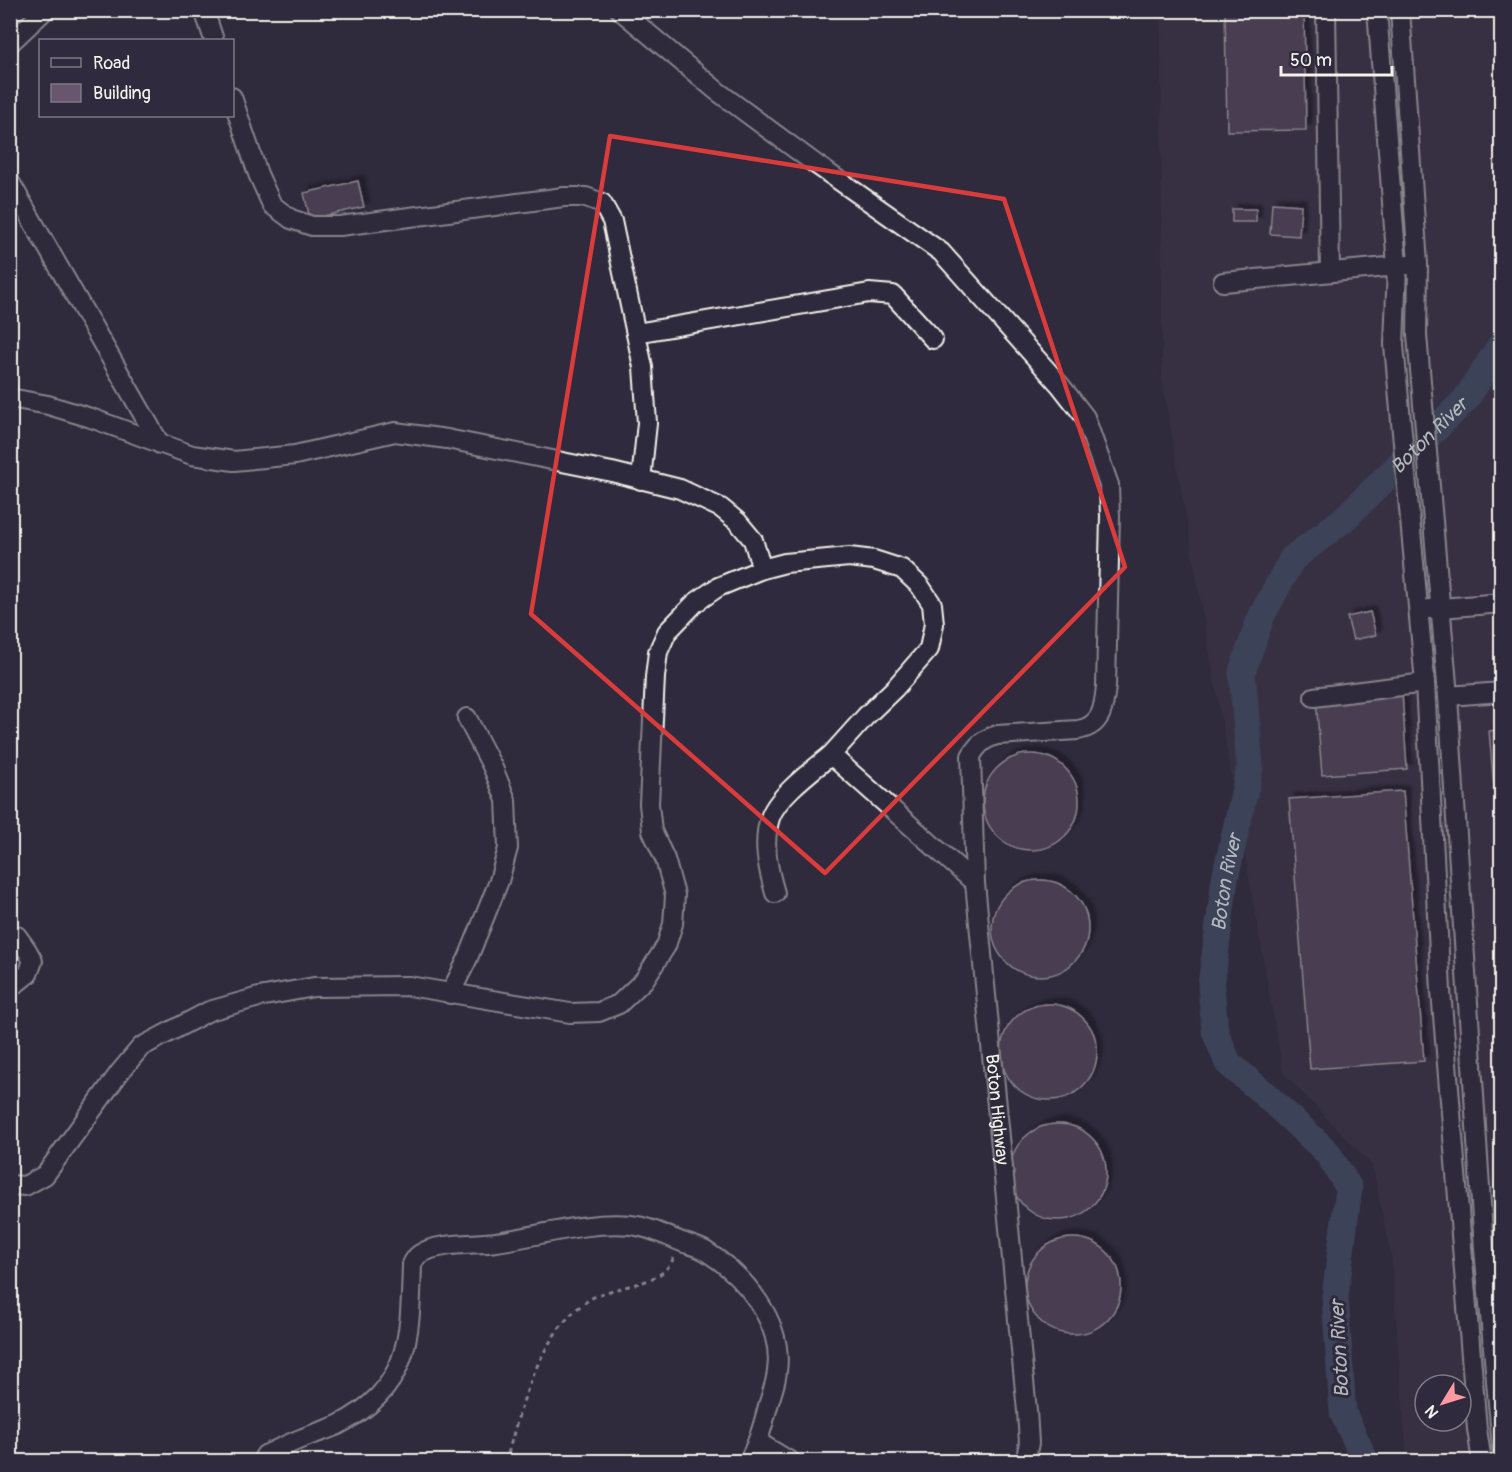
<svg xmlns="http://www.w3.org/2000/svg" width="1512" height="1472" font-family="Pangolin,sans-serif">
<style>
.built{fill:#40374c;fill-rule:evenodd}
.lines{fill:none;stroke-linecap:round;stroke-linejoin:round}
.river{stroke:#4d6078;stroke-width:27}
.building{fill:#68556e;stroke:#f4f1e8;stroke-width:1.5;filter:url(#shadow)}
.minor-casing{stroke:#f4f1e8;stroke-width:22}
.path{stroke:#f4f1e8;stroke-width:3;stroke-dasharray:4.5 4.5;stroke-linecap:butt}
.minor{stroke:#2f2a3d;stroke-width:18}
.marked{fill:none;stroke:#d93c3b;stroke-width:4.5;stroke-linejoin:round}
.labels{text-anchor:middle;stroke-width:6;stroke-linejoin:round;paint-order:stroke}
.street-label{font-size:18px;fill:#f4f1e8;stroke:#2f2a3d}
.water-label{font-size:20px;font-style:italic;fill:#b1b7bb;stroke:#2f2a3d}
</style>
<defs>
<filter id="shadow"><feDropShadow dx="5.5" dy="-5.5" stdDeviation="1.5" flood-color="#0009"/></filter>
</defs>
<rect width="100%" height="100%" fill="#2f2a3d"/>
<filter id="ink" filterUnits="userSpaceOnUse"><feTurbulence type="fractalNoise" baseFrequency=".0167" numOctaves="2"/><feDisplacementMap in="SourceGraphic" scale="12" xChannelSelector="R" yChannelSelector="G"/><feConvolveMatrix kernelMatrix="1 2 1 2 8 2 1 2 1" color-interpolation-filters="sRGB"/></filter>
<g filter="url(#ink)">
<!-- built -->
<path class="built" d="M1161,11h340v1450h-94l-16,-206 -19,-90 -89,-92 -121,-693zM1425,1385h36v36h-36z"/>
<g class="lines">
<!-- river -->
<path class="river" id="s1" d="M1366,1462l-23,-49 -8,-116 14,-109 -22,-36 -67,-62 -32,-27 -13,-32 -4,-45 14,-108 25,-111 -8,-95 19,-55 31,-58 52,-40 122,-120 36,-56"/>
</g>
<!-- building -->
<path class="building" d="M1304,10l2,120 -79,1 -2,-120z
M358,181l6,26 -54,12 -6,-26z
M1272,203l29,2 -2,31 -29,-2z
M1232,209h24v13h-24z
M1370,612l6,23 -23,5 -6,-23z
M1402,693l5,76 -85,6 -6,-76z
M1502,730v149l-13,-148z
M983 802a48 48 0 1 1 96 0a48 48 0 1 1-96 0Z
M1403,791l21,270 -114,8 -21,-270z
M992 928a48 48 0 1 1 96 0a48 48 0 1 1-96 0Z
M1001 1052a48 48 0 1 1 96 0a48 48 0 1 1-96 0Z
M1010 1172a48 48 0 1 1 96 0a48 48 0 1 1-96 0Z
M1025 1286a48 48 0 1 1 96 0a48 48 0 1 1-96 0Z
M1156,1458v4h-45z"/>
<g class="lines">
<!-- minor casing -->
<g class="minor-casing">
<g id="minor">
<path d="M204,10l10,30"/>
<path id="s2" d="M620,10l97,81 100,74 124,87 119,133 25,32 24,68 1,31 -4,170c-2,21 -4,40 -28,44l-81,5c-13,4 -19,9 -26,21l4,127 52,528 2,32 -4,19"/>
<path d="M1326,10l4,262"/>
<path d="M1377,10l20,256 -3,79 31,338 16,308 36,438 5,33"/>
<path d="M1400,10l18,254 -1,71 31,361 36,553 18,198"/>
<path d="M10,43l35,-33"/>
<path d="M232,97l26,77 14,31 19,14 21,7h28l224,-29h22l16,6 10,18 31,146 4,56 -6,57"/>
<path d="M10,182l150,262"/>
<path d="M1223,282l186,-17"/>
<path d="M636,333l233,-40 24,2 40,44"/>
<path d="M10,398l38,7 43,13 101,37 42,6 61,-6 100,-23 52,7 165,33 68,17 41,19 17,14 15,18 9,29"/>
<path d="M1429,609l73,-6"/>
<path d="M1448,696l54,-4"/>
<path d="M1314,697l111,-14"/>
<path d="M775,893c-7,-24 -13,-50 -5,-75 7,-22 43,-48 61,-63"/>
<path d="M10,936h7l10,14 6,11 -5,13 -18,14"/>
<path d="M450,994l18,-36 31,-77 9,-33 -2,-48 -13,-32 -26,-50"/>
<path d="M10,1185l15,1 20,-11 75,-103 21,-25 68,-36 50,-14 55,-10 95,-1 161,27 29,-1 20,-8 25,-24 22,-34 7,-22 2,-29 -10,-36 -13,-28 -3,-27 6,-127 3,-25 9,-20 28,-29 23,-16 44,-18 23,-6 64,-6 25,3 28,9 18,17 12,18 2,20 -5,25 -34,39 -29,28 -35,39 144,128"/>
<path d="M758,1442l33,20"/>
<path d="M262,1462l3,-7c13,-6 25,-12 38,-17 12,-5 24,-8 35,-13 73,-37 72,-88 74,-161 2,-3 4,-8 8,-10 19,-12 54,-9 76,-12 44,-6 90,-21 135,-17 19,2 33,10 51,17 8,3 18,5 25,10 38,24 77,71 70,119 -1,12 -6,24 -9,35 -5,20 -10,38 -20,56"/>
</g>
</g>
<!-- path -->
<path class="path" d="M506,1462c14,-55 35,-134 86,-164 21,-12 61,-12 76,-31 3,-3 5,-8 7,-12"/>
<!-- minor -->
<use href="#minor" class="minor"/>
</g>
</g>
<!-- marked area -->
<path d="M0 0H1512V1472H0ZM610,136l394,63 121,368 -300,306 -294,-259z" fill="#2f2a3d" fill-opacity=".55" fill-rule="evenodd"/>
<path class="marked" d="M610,136l394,63 121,368 -300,306 -294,-259z"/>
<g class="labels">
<!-- street labels -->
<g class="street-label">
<text dy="6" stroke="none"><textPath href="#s2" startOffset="1422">Boton Highway</textPath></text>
</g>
<!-- water labels -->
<g class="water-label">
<text dy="7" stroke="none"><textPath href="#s1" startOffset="1162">Boton River</textPath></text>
<text dy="7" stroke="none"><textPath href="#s1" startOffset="640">Boton River</textPath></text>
<text transform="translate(1339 1349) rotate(-93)" y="7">Boton River</text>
</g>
</g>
<!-- margin -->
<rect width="1512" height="1472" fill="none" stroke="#2f2a3d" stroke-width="36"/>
<rect x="18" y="18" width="1476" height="1436" fill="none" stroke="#f4f1e8" stroke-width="2" filter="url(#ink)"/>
<!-- legend -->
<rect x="39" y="39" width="195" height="78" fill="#2f2a3d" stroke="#7e7a81" stroke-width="1.5"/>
<rect x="51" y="58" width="30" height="9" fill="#2f2a3d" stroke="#7e7a81" stroke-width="1.5"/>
<text x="93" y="69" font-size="18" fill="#f4f1e8">Road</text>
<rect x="51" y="84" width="30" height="18" fill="#68556e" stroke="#7e7a81" stroke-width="1.5"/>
<text x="93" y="99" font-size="18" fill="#f4f1e8">Building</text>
<!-- north arrow -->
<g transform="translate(1443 1403) rotate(232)"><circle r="28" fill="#2f2a3d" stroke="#7e7a81" stroke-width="1.5"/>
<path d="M0-4.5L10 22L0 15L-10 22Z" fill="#ff9aa2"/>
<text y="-9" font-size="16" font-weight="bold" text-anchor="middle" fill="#f4f1e8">N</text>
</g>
<!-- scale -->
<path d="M1281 66v9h111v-9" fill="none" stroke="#f4f1e8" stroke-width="3"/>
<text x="1290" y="66" font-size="18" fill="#f4f1e8" stroke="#2f2a3d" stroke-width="4.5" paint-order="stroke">50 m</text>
</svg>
